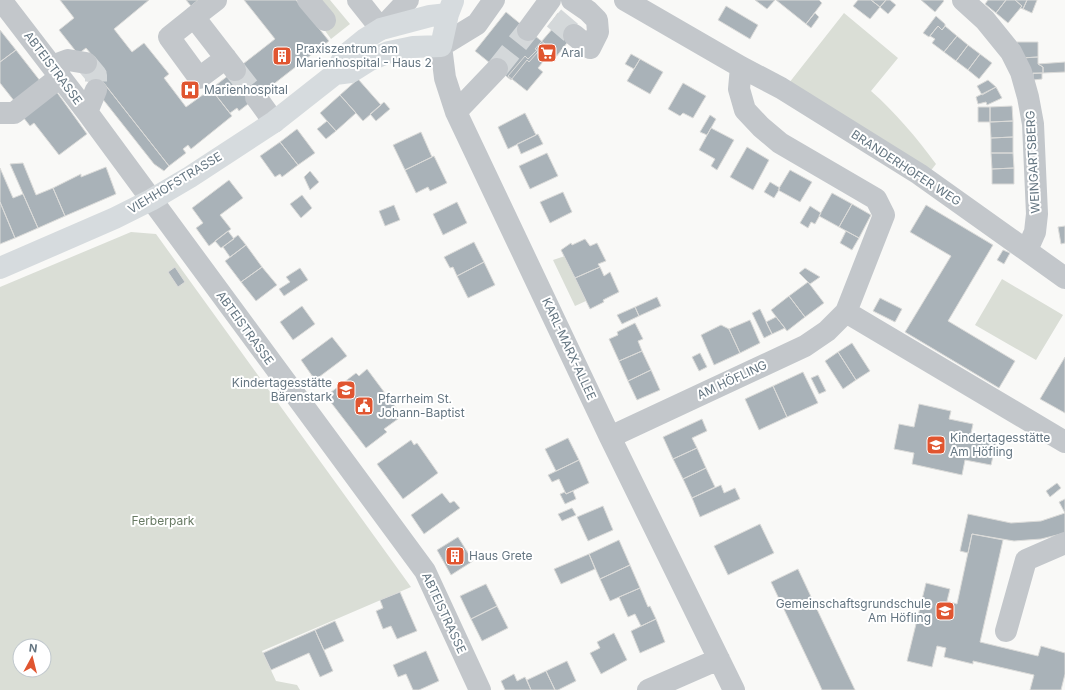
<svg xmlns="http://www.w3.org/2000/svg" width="1065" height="690" font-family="Inter,sans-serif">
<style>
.green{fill:#daded6;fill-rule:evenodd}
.building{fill:#a9b2b8;stroke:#dbdbd9}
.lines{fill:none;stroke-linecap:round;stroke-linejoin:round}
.minor-tunnel{stroke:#d4d8da;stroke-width:22;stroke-dasharray:22 11;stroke-linecap:butt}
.minor{stroke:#c3c7cb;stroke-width:22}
.major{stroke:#d6dbde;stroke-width:22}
.labels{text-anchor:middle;stroke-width:4;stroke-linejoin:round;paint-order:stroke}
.poi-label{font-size:12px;fill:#657682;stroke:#fff;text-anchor:start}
.street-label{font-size:12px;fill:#657682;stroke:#fff}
.park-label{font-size:12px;fill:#687a64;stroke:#fff}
</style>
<rect width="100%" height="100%" fill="#f9f9f7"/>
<!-- green -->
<path class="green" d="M320,0h10l20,24 -19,15 -10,-14z
M844,13l54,45 -27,33c25,22 45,46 65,73l-7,9 -140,-90z
M131,232l25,2 255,353 -149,64 14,30 21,4 3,5h-300v-403zM20,646h24v24h-24z
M565,256l21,45 -11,5 -22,-46z
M1002,279l61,36 -27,45 -61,-35z"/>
<!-- building -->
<path class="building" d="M60,0h89l-35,29 18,23 12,-9 25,31 -5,4 22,29 25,-18 21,27 -41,33 -3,-4 -5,4 3,4 -17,13 -70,-89 7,-5 -20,-24 -8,6 -19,-24 15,-12z
M186,0h12l-7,6z
M244,0h52l33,41 -90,70 -2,-3 -7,5 -19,-24 64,-50z
M755,0h20l-8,9z
M776,0h43l3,3 -16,21z
M858,0h13l9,7 -10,12 -17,-13z
M871,0h15l-6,7z
M886,0h4l6,5 -8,9 -8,-7z
M921,0h22l1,1 -9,11z
M988,0h18l-10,13 -11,-9z
M1006,0h9l7,6 -14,17 -12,-10z
M1015,0h12l-4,9 -3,-1 2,-2z
M1027,0h10l-5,13 -9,-4z
M726,6l32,19 -8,14 -32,-19z
M506,12l39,32 -16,18 -2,-2 -16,20 -36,-29z
M558,13l20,16 -26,33 -6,-4 -8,10 5,4 -16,19 -19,-15 17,-20 3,3 9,-9 -2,-1 19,-22 -4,-3z
M815,13l4,4 -8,11 -5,-4z
M936,16l9,8v2l-3,4 -4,-4 -9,11 -6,-4z
M938,26l4,4 3,-4 12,10 -13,16 -12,-9 3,-4 -5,-3z
M0,30l16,20 -16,12z
M957,36l11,9 -12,16 -12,-9z
M1017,42h21v15l-17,1z
M968,45l12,9 -12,16 -12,-9z
M16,50l25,32 -26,20 -15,-19v-21z
M631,54l9,5 -6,10 -9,-5z
M980,54l12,9 -13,16 -11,-9z
M94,57l12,15 -7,5 70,89 -5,5 -10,-7 -75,-95z
M1038,57v7l5,3v6l-16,1 -6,-16z
M640,59l23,13 -13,22 -23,-13z
M1065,62v10l-22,1v-6l-5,-3z
M1033,73h9v6l-9,1z
M358,79l23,26 -18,16 -23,-26z
M988,80l8,7 -14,8 -5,-9z
M683,83l23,13 -13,22 -10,-5 -3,3 -12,-7z
M996,87l6,11 -15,7 -1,-3 -8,2 -2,-7z
M56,91l31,43 -28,21 -25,-32 -4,3 -7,-9z
M340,95l16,18 -20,18 -16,-18z
M384,102l6,7 -14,12 -6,-7z
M1012,106l1,15 -23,1v-15z
M978,107h12v15h-12z
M525,113l11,22 -28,14 -10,-22z
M710,115l6,4 -9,16 -7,-3z
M327,121l9,10 -10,8 -9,-10z
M1013,121v16l-22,1 -1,-16z
M711,128l23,12 -17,30 -6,-4 4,-7 -16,-9z
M297,129l18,24 -17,12 -18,-23z
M421,132l11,25 -27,13 -12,-25z
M538,134l5,10 -22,10 -4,-10z
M1013,137v16h-22v-15z
M280,142l18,23 -16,12 -2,-3 -5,3 -15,-21z
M747,147l22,13 -16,30 -23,-13z
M547,153l11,23 -28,13 -11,-23z
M991,153h22l1,15 -22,1z
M434,156l13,27 -17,8 -2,-4 -12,6 -11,-23z
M23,163l13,32 17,-7 12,28 -27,12 -28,-64z
M106,167l10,27 -51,22 -12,-28 28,-14v3z
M0,168l13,30 10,-4 15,34 -23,10 -15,-36z
M1014,168v16h-22v-15z
M790,170l22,12 -12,20 -22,-12z
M310,171l9,11 -9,8 -6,-13z
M229,180l14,18 -23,17 11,14 -22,17 -13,-18 7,-5 -11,-15z
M770,182l10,6 -6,10 -10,-6z
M563,192l9,20 -22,11 -10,-21z
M832,193l20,11 -13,23 -20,-11z
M302,195l10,13 -11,10 -11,-14z
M0,202l15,36 -15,6z
M457,202l10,21 -24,12 -10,-21z
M852,204l19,11 -12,23 -20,-11z
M394,205l6,15 -15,6 -6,-15z
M926,205l67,40 -45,76 67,40 -16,27 -94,-56 46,-76 -41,-24z
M810,206l11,7 -6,11 -4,-2 -3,6 -8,-5z
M1065,226v17l-4,1 -3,-17z
M228,231l6,8 -13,9 -6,-7z
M846,231l13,7 -7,12 -12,-7z
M238,235l8,10 -16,12 -7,-10z
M585,239l5,7 7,-3 9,18 -8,3 2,3 -25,11 -14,-28 10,-7 1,2z
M474,242l10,20 -27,14 -4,-9 -3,1 -6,-11z
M246,245l16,22 -21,15 -16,-21z
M1003,250l7,3 -6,11 -7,-4z
M484,262l11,23 -27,13 -11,-22z
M175,267l10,15 -7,5 -10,-15z
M262,267l15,18 -21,16 -15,-19z
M600,267l4,9 6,-4 9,20 -16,8 1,2 -14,7 -15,-31z
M300,268l8,12 -24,16 -5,-7 11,-7 -4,-5z
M805,268l15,9 -10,7 -11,-11z
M808,282l16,21 -19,14 -16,-21z
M789,296l16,21 -18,14 -16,-21z
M657,297l4,9 -22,10 -4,-9z
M880,298l22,11 -7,13 -22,-11z
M302,306l13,18 -22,16 -13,-18z
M635,307l4,9 -17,8 -5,-9z
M760,309l12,25 -8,4 -12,-25z
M776,317l9,11 -13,6 -6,-12z
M750,320l10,23 -20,10 -11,-24z
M635,323l8,16 -5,2 4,10 -23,10 -10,-22 9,-4 -1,-3z
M721,325l8,4 11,24 -26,12 -13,-30z
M332,337l15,19 -32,24 -14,-20z
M852,343l18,28 -14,9 -18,-28z
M642,351l9,19 -23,11 -9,-20z
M838,352l18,28 -13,9 -18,-28z
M700,353l7,14 -8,4 -7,-14z
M1065,357v56l-25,-14z
M367,369l35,47 -18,13 3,3 -21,16 -40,-52 30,-23 3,3z
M651,370l9,20 -23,10 -9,-19z
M803,372l15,31 -31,14 -14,-31z
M818,375l8,16 -7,3 -8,-16z
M773,386l14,31 -28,13 -14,-31z
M919,404l32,7 -2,8 24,5 -2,9 26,6 -6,26 -26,-5 -3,15 -50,-11 2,-11 -20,-4 5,-25 15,3z
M702,419l5,12 -15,7 5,10 -24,11 -10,-22z
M568,438l11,22 -23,11 -11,-22z
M411,440l3,5 3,-2 21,30 -35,26 -26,-35z
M697,448l9,20 -23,11 -10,-20z
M579,460l10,23 -23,11 -7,-15 -7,3 -4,-7z
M706,468l9,19 -23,11 -9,-19z
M1057,483l4,5 -11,9 -4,-6z
M721,485l3,8 11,-5 5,11 -40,18 -8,-19z
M573,491l3,8 -11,5 -5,-10 5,-2 1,2z
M442,493l8,10 4,-2 6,7 -36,26 -13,-19z
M1065,499v34l-24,6 -27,2 -42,-7 -4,19 -8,-2 8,-37 43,9 30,-2 24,-8 -6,-11z
M603,506l10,24 -25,11 -11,-24z
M572,508l4,7 -14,6 -4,-7z
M760,524l14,29 -46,22 -14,-29z
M972,534l31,6 -23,102 58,14 3,-10 24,7v21l-4,16h-31l4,-15 -61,-14v3l-29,-7 2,-9 -9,-2 -5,21 -25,-6 19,-78 24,6 -3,12 10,3z
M458,537l15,24 -22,14 -14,-25z
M619,540l11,25 -30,14 -11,-25z
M589,554l6,15 -34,15 -7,-15z
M630,565l10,23 -30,13 -10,-22z
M798,569l57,121h-33l-4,-9 -47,-99z
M486,584l11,22 -26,13 -11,-23z
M640,588l8,19 2,-1 6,13 -15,7 -6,-12 -7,3 -9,-20z
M400,592l17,39 -20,8 -6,-13 -8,3 -7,-18 7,-3 -3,-8z
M497,606l11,22 -26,13 -11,-22z
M656,619l9,23 -25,11 -9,-22z
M335,621l9,20 -20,9 -9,-20z
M315,630l18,41 -13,6 -11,-24 -38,17 -8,-17z
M614,633l13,27 -26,14 -11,-21 10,-5 -3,-6z
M426,651l13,30 -20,9h-6l-7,-16 -8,3 -5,-12z
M567,661l9,20 -18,9h-3l-9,-19z
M546,671l9,19h-24l-4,-10z
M514,674l3,7 8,-4 6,13h-26l-4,-9z"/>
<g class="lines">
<!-- minor-tunnel -->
<path class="minor-tunnel" d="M554,18l20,17
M86,63l10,12v15
M497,69l31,-39
M235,70l21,27"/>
<!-- minor -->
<path class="minor" d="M1,0l86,112 338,459 55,119
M308,0l17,20
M358,0l23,29 27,-29
M494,0l-17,24 -36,22 4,32 11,34 154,325 124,253
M572,0l16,11 9,9 1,12 -8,16 -16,-13
M625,0l116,67 40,21 138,86 146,104
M963,0l22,20 26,32 10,20 7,25 5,27 4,90 -2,18 -8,18
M194,17l22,-17
M528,30l22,-30
M226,58l-27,20 -30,-41 25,-20 41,53
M52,66l16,-6 18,3
M256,97l18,25
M87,112l9,-22
M456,112l41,-43
M0,113h14l46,-36
M846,312l219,130
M610,437l195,-91 22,-15 19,-19 38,-97 -8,-16 -96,-56 -19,-16 -16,-17 -6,-21 2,-22
M1006,631l20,-71 39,-17
M648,690l71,-31"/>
<!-- major -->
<path class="major" d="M335,74l16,-2 19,-12 19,-8 24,-5 28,-1 7,-32 5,-13
M0,268l115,-50 36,-18 39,-23 84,-55 61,-48 9,-18 21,-17 16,-10 49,-13 18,-2"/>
</g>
<!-- icons -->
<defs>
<g id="supermarket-square" transform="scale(1)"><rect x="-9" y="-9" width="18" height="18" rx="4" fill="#e05530" stroke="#fff"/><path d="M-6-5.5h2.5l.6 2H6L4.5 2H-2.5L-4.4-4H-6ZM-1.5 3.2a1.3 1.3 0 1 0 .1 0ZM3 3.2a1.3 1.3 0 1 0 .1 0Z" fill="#fff"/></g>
<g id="building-square" transform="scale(1)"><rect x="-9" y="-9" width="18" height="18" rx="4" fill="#e05530" stroke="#fff"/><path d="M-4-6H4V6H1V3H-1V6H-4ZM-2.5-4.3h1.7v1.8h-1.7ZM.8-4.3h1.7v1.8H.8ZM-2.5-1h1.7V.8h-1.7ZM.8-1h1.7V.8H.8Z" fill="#fff"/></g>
<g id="hospital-square" transform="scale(1)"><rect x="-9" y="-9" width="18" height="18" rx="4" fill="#e05530" stroke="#fff"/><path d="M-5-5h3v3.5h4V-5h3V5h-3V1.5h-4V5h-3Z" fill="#fff"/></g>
<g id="school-square" transform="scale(1)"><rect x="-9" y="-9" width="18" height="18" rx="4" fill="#e05530" stroke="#fff"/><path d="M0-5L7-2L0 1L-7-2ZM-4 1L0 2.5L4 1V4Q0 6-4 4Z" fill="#fff"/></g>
<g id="civic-square" transform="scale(1)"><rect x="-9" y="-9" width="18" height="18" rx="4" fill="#e05530" stroke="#fff"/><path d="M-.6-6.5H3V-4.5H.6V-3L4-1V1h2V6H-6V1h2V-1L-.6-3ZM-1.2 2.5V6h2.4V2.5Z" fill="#fff"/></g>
</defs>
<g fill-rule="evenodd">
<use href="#supermarket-square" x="547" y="53"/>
<use href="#building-square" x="282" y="56"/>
<use href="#hospital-square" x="190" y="90"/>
<use href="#school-square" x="346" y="390"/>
<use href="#civic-square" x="364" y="406"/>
<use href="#school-square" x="936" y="445"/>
<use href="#building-square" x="455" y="556"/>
<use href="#school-square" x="945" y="611"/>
</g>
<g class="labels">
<!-- poi labels -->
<g class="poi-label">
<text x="296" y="53">Praxiszentrum am<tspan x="296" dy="14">Marienhospital - Haus 2</tspan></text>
<text x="561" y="57">Aral</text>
<text x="204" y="94">Marienhospital</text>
<text x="332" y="387" text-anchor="end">Kindertagesstätte<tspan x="332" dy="14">Bärenstark</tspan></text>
<text x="378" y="403">Pfarrheim St.<tspan x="378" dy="14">Johann-Baptist</tspan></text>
<text x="950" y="442">Kindertagesstätte<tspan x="950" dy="14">Am Höfling</tspan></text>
<text x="469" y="560">Haus Grete</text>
<text x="931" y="608" text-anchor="end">Gemeinschaftsgrundschule<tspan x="931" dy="14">Am Höfling</tspan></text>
</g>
<!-- street labels -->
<g class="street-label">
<text transform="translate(53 68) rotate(53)" y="4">ABTEISTRASSE</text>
<text transform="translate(1033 162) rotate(-93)" y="4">WEINGARTSBERG</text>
<text transform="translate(906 168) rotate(33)" y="4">BRANDERHOFER WEG</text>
<text transform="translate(175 183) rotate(-31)" y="4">VIEHHOFSTRASSE</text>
<text transform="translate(245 328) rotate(54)" y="4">ABTEISTRASSE</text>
<text transform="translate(569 349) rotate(65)" y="4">KARL-MARX-ALLEE</text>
<text transform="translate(732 380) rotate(-25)" y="4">AM HÖFLING</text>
<text transform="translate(444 613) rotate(65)" y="4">ABTEISTRASSE</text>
</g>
<!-- park labels -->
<g class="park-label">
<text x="163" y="525">Ferberpark</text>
</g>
</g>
<!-- north arrow -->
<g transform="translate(32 658) rotate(7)"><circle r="19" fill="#ffffff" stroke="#c1c8cd"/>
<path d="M0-3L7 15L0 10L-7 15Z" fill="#e05530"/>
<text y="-6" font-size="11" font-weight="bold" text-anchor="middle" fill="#657682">N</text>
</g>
</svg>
